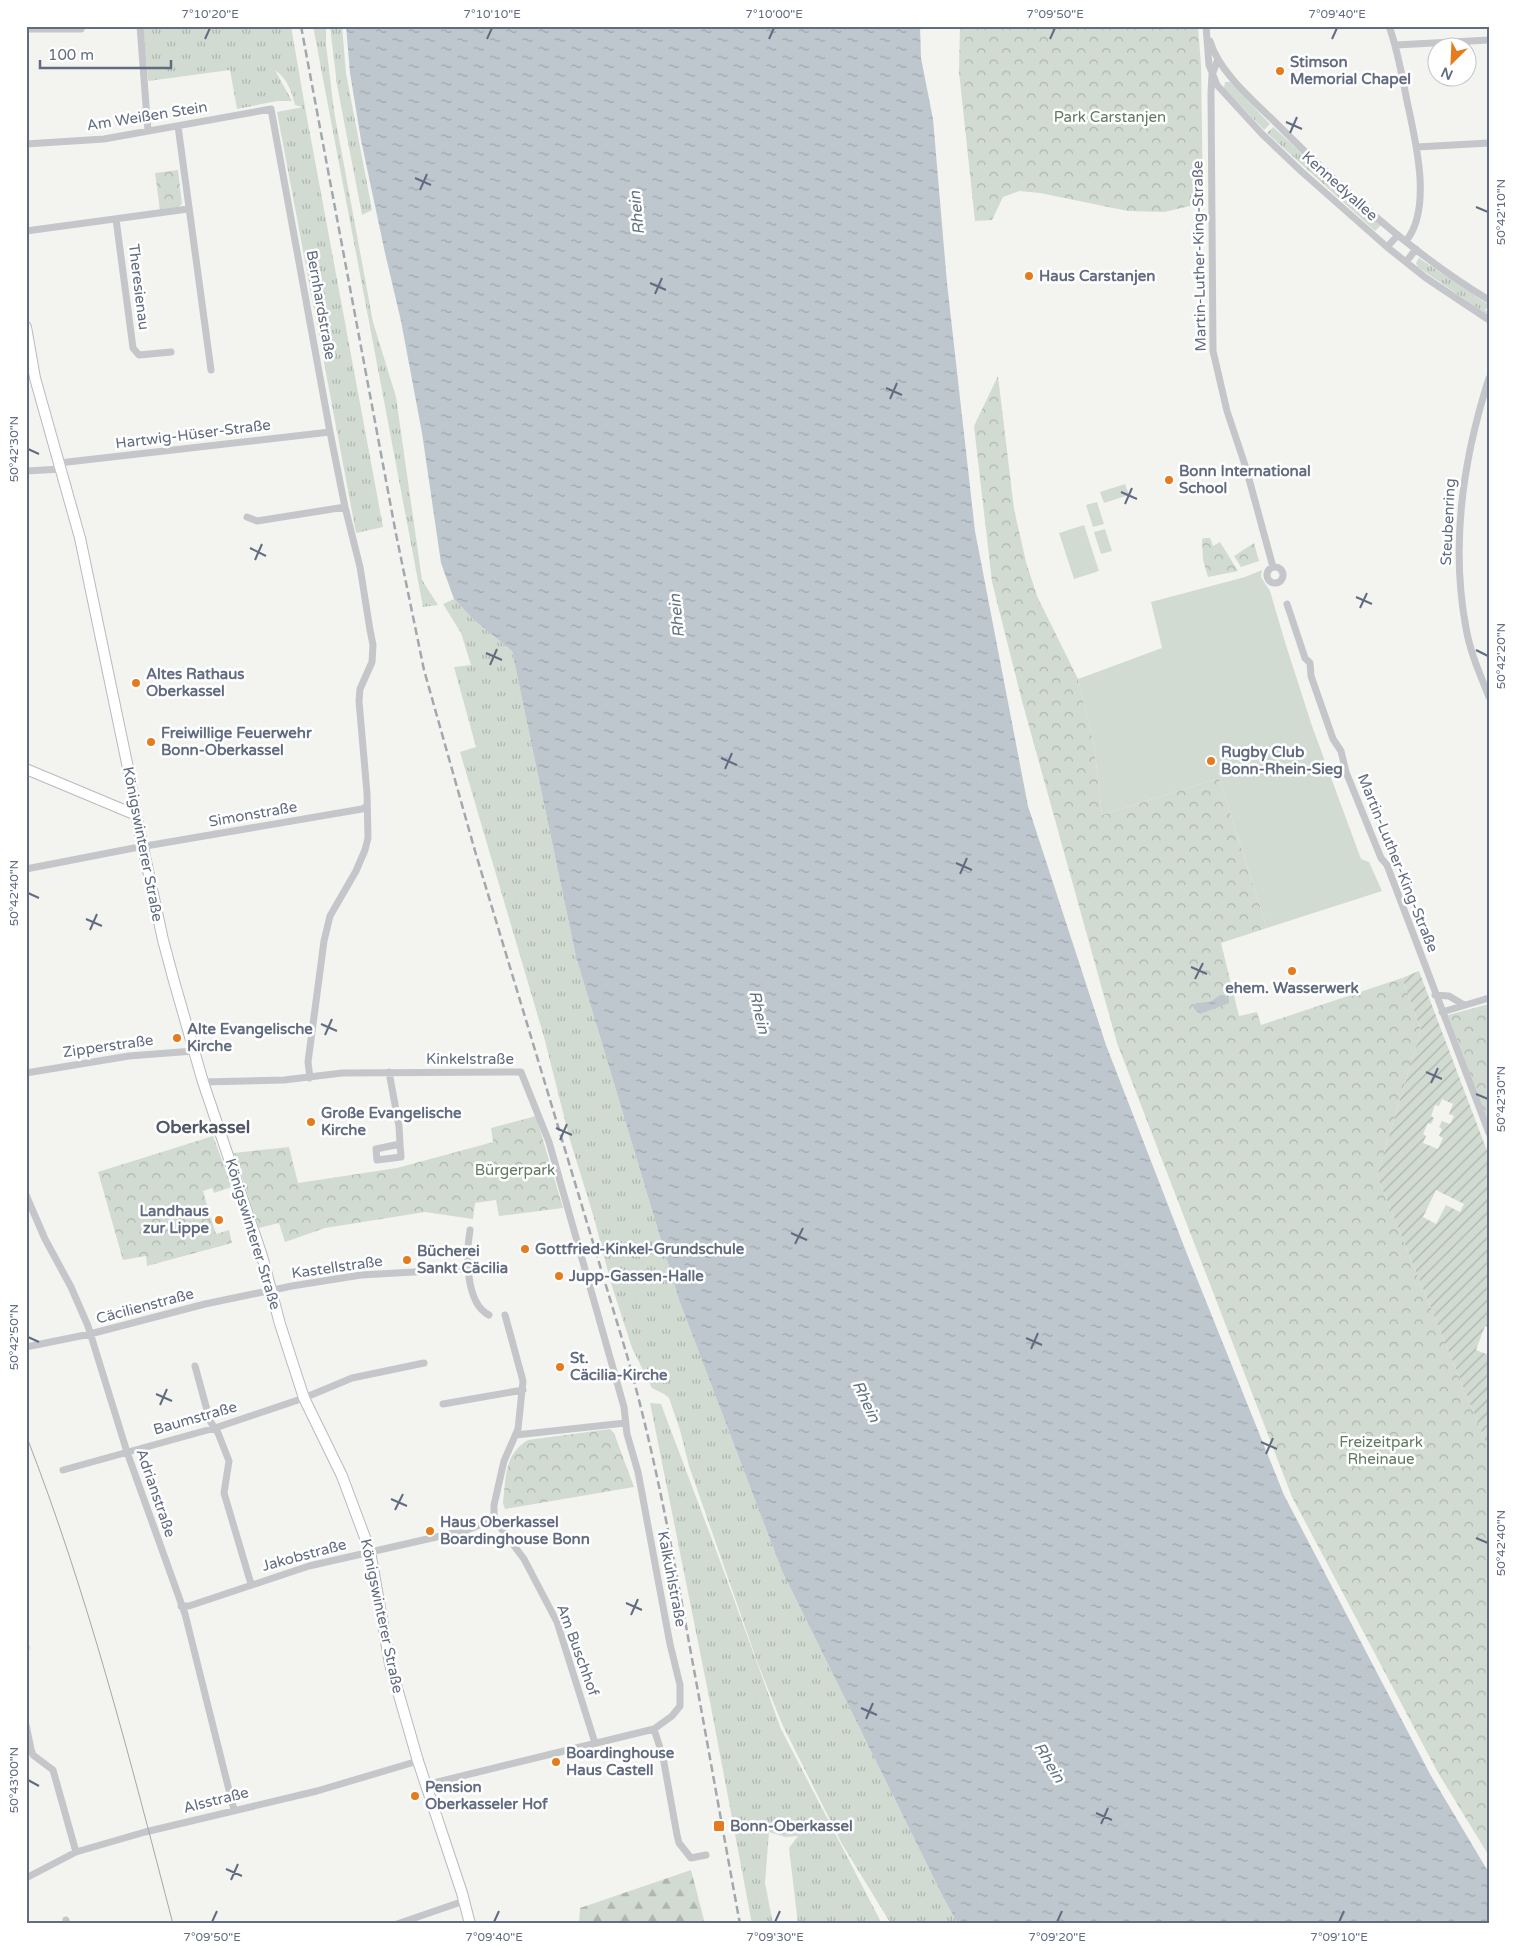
<svg xmlns="http://www.w3.org/2000/svg" width="1515" height="1950" font-family="'Varela Round',sans-serif">
<style>
.grass{fill:url(#grass-tufts)}
.forest{fill:url(#forest-firs)}
.park{fill:url(#park-crowns)}
.garden{fill:url(#garden-furrows);fill-rule:evenodd}
.pitch{fill:#d2dbd1}
.water{fill:url(#water-ripples)}
.lines{fill:none;stroke-linecap:round;stroke-linejoin:round}
.secondary-casing{stroke:#b8bac0;stroke-width:12}
.street{stroke:#c4c6ca;stroke-width:7}
.secondary{stroke:#fff;stroke-width:10}
.tram{stroke:#a3a7ae;stroke-width:1}
.rail{stroke:#a3a7ae;stroke-width:2.5;stroke-dasharray:8 4;stroke-linecap:butt}
.ticks{fill:none;stroke:#626c81;stroke-width:2}
.poi-dot{fill:#e67b1e;stroke:#fff;stroke-width:2}
.labels{text-anchor:middle;stroke-width:5;stroke-linejoin:round;paint-order:stroke}
.poi-label{font-size:15px;font-weight:bold;fill:#626c81;stroke:#fff;text-anchor:start}
.street-label{font-size:15px;fill:#626c81;stroke:#fff}
.park-label{font-size:15px;fill:#617862;stroke:#fff}
.water-label{font-size:16px;font-style:italic;fill:#637486;stroke:#fff}
.quarter-label{font-size:18px;font-weight:bold;fill:#505766;stroke:#fff}
.neatline{fill:none;stroke:#626c81;stroke-width:2}
.ticks-label{font-size:12px;text-anchor:middle;fill:#626c81}
</style>
<defs>
<pattern id="grass-tufts" width="24" height="20" patternUnits="userSpaceOnUse" patternTransform="scale(1.25)"><rect width="24" height="20" fill="#d2dbd1"/><path d="M3 7l-1-3M5 7V3M7 7l1-3M15 17l-1-3M17 17v-4M19 17l1-3" fill="none" stroke="#aeb6af"/></pattern>
<pattern id="forest-firs" width="22" height="20" patternUnits="userSpaceOnUse" patternTransform="scale(1.25)"><rect width="22" height="20" fill="#d2dbd1"/><path d="M5 1l3.5 6h-7zM16 11l3.5 6h-7z" fill="#aeb6af"/></pattern>
<pattern id="park-crowns" width="20" height="18" patternUnits="userSpaceOnUse" patternTransform="scale(1.25)"><rect width="20" height="18" fill="#d2dbd1"/><path d="M2 6a3 3 0 1 1 6 0M12 15a3 3 0 1 1 6 0" fill="none" stroke="#aeb6af"/></pattern>
<pattern id="garden-furrows" width="10" height="10" patternUnits="userSpaceOnUse" patternTransform="scale(1.25)"><rect width="10" height="10" fill="#d2dbd1"/><path d="M-1 1l2-2M0 10L10 0M9 11l2-2" fill="none" stroke="#aeb6af"/></pattern>
<pattern id="water-ripples" width="26" height="14" patternUnits="userSpaceOnUse" patternTransform="scale(1.25)"><rect width="26" height="14" fill="#bfc7ce"/><path d="M2 4q2-2 4 0t4 0M15 11q2-2 4 0t4 0" fill="none" stroke="#9fa6ad"/></pattern>
</defs>
<rect width="100%" height="100%" fill="#f3f4f0"/>
<!-- grass -->
<path class="grass" d="M143,26h148l14,81 78,420 -27,6 -79,-421 26,-5 -8,-2c-4,-15 -7,-25 -20,-35l17,31h-15l-40,8 -7,-39 -82,11z
M313,26h13v18l8,67 39,211 23,75 26,183 16,25 -15,2z
M330,26h12l4,47 26,137 -10,5 -25,-130z
M1225,82h5l40,42 -6,6 -40,-42z
M1273,127l108,98 -6,6 -108,-98z
M1419,258l70,47 -4,5 3,2 -2,2 -68,-47 -2,-4z
M454,599l20,21 38,31 64,306 103,343 103,271 161,326 15,27h-67l-49,-80 -60,-120 -24,-60 -69,-198 -9,-36 -11,-32 -5,-4 -12,-6 -20,-40 -21,-65 -17,-65 -24,-78 -26,-103 -84,-285 16,-5 -22,-80 17,-2 -10,-32 -18,-29z
M650,1403l11,1 58,154 62,171 101,195h-84l-9,-76 9,-12 -13,1 -16,-5 -4,51 8,41h-21l-41,-217z"/>
<!-- forest -->
<path class="forest" d="M691,1870l14,54h-126l1,-16z"/>
<!-- park -->
<path class="park" d="M960,26h238l3,39 2,138 -39,9 -36,-1 -88,-18 -21,-2 -16,6 -11,23 -17,1 -16,-149z
M178,170l4,34 -4,3 -18,3 -5,-37z
M998,376l16,133 12,53 11,34 41,83 16,66 8,70 117,-37 48,150 -46,15 18,73 18,-4 4,13 141,-47 19,52 -44,146 112,274v406l-52,-85 -145,-274 -175,-454 -95,-342 -30,-119 -18,-156z
M1206,538h4l3,8 7,-4 18,29 -30,6 -5,-17 -1,-21z
M1254,543l5,18 -18,6 -7,-11z
M1489,1004v120l-41,-109z
M536,1116l27,92 -64,8 -3,-16 -21,3 -2,16 -48,-7 -100,16 -40,14 -6,-19 -20,5 -25,-75 55,-6 9,36 99,-15 96,-26 -2,-14z
M213,1136l19,51 -18,6 -2,-5 -9,3 4,14 -2,2 3,2 8,25 13,-4 3,13 -85,23 -1,-10 -23,4 -25,-88z
M610,1429l4,4 20,54 -129,22 -2,-6c3,-25 1,-49 25,-63z"/>
<!-- garden -->
<path class="garden" d="M1419,971l70,185v171l-4,-1 -9,24 13,5v95l-112,-274 44,-146 -19,-52zM1442,1099l11,5 -4,10 5,2 -4,8 -8,-3 -3,6 3,2 -3,7 4,2 -5,11 -15,-6 3,-7 -3,-2 5,-11 3,1 3,-6 -3,-2 4,-11 4,1zM1436,1190l28,14 -4,8 -14,-7 -10,19 -13,-7z"/>
<!-- pitch -->
<path class="pitch" d="M1125,484l4,11 -25,8 -4,-11z
M1097,502l7,22 -11,3 -7,-22z
M1084,525l15,46 -25,8 -15,-46z
M1105,529l7,22 -11,3 -7,-22z
M1262,570l-1,7 9,14 15,51 27,84 49,133 8,3 13,29 -115,37 -48,-150 -117,37 -8,-70 -16,-66 84,-31 -11,-46 94,-25z"/>
<!-- water -->
<path class="water" d="M346,26h574l1,32 12,61 14,164 28,248 53,275 78,239 81,209 97,241 146,279 59,99v51h-531l-15,-27 -161,-326 -103,-271 -103,-343 -64,-306 -38,-31 -20,-21 -13,-36 -19,-130 -21,-112 -16,-68 -24,-113 -11,-67z
M1220,995h4l5,4v4l-29,11 -6,-5 -1,-3 3,-3 14,-1z"/>
<g class="lines">
<!-- secondary casing -->
<g class="secondary-casing">
<path id="secondary" d="M26,327l9,51 45,160 48,230 8,47 27,125 11,41 29,101 59,174 18,68 24,74 38,78 28,75 20,113 28,97 44,132 8,31
M26,769l110,46"/>
</g>
<!-- street -->
<path class="street" d="M140,26l8,105
M1206,26l3,39 8,20 45,49 40,38 85,75 39,31 63,42
M1389,26c9,25 13,50 18,75 8,38 26,107 -1,140
M26,29h55
M1210,41c8,29 41,58 63,79 66,66 136,132 216,180
M1396,45l93,-5
M1218,59l-6,16 -1,17 2,259 14,60 19,57 27,99
M178,126l33,244
M26,144l78,-5 167,-30 59,323 15,75 15,60 10,63 3,15 -1,17 -12,27 -1,12 8,92 1,45 -3,12 -9,21 -26,45 -6,25 -16,121 2,16
M1417,147l72,-4
M116,219l17,129 6,7 32,-3
M26,231l162,-22
M1387,247l11,-12
M1406,262l10,-13
M1489,378c-26,81 -39,165 -23,250 4,24 14,46 23,69
M59,463l271,-31
M26,471l35,-2
M247,517l10,4 88,-14
M1267 575a8 8 0 1 1 16 0a8 8 0 1 1-16 0Z
M1287,604l18,54 5,5 1,13 22,63 8,12 5,21 35,86 6,7 102,268
M26,869l108,-21 228,-39 5,-3
M1435,995l14,1 15,9
M1442,1012l47,-14
M389,1072l10,54 1,18 -24,5 1,11 24,-3 -1,-13
M26,1073l103,-17 65,-5
M203,1082l81,-2 58,-7 179,-1 28,70 75,265 3,27 11,38 32,172 10,41v21l-8,10 -18,13 -229,56
M26,1195l19,44 26,48 17,39 39,126 58,162 49,196
M470,1230c-4,24 -5,73 19,85
M505,1315l18,66 -5,48 -14,32 -10,44v14l30,40 33,63 38,121
M26,1347l64,-13 115,-30 87,-18 69,-11 106,-6
M195,1366l15,55 8,12 11,28 -5,32 27,91
M443,1404l80,-14
M516,1435l109,-12
M63,1470l152,-42 89,-30 48,-20 72,-15
M181,1606h8l120,-40 158,-36 27,-11
M26,1648v-1
M26,1725l5,24 2,6 20,15 23,82
M654,1729l9,28 14,78 2,8 12,15 15,-3
M26,1878l50,-26 69,-20 172,-41 101,-30
M66,1920l1,4
M397,1924l67,-23"/>
<!-- secondary -->
<use href="#secondary" class="secondary"/>
<!-- tram -->
<path class="tram" d="M26,1435c62,159 104,324 147,489"/>
<!-- rail -->
<path class="rail" d="M301,26l95,508 28,136 51,181 151,501c28,98 46,196 64,296 17,92 33,184 50,276"/>
</g>
<!-- ticks -->
<path class="ticks" d="M205,39l5,-11M487,39l5,-11M769,39l5,-11M1050,39l5,-11M1332,39l5,-11M1286,122l16,7M1290,133l7,-16M415,178l16,7M420,190l7,-16M1476,207l12,5M650,283l16,7M655,294l7,-16M886,388l16,7M890,399l7,-16M28,449l11,5M1121,492l16,7M1125,504l7,-16M250,548l16,8M255,560l7,-16M1356,597l16,7M1360,608l7,-15M1476,650l12,6M486,653l16,7M490,665l7,-16M721,758l16,7M725,769l7,-16M956,863l16,7M960,874l7,-16M28,893l11,5M86,919l16,7M90,930l7,-16M1191,967l16,7M1195,979l8,-16M321,1024l16,7M325,1035l7,-16M1426,1072l16,7M1431,1083l7,-15M1476,1094l12,5M556,1128l16,7M560,1140l7,-16M791,1233l16,7M795,1244l8,-16M28,1337l11,5M1026,1338l16,7M1031,1349l7,-16M156,1394l16,7M160,1405l7,-16M1261,1442l16,7M1266,1454l7,-16M391,1499l16,7M395,1510l8,-16M1476,1538l12,5M626,1603l16,7M631,1615l7,-16M861,1708l16,7M866,1719l7,-16M28,1780l11,6M1096,1813l16,7M1101,1824l7,-16M226,1869l16,7M231,1880l7,-16M212,1922l5,-11M494,1922l5,-11M775,1922l5,-11M1057,1922l5,-11M1339,1922l5,-11"/>
<!-- markers -->
<g class="poi-dot">
<circle cx="1280" cy="71" r="5"/>
<circle cx="1029" cy="276" r="5"/>
<circle cx="1169" cy="480" r="5"/>
<circle cx="136" cy="683" r="5"/>
<circle cx="151" cy="742" r="5"/>
<circle cx="1211" cy="761" r="5"/>
<circle cx="1292" cy="971" r="5"/>
<circle cx="177" cy="1038" r="5"/>
<circle cx="311" cy="1122" r="5"/>
<circle cx="219" cy="1220" r="5"/>
<circle cx="525" cy="1249" r="5"/>
<circle cx="407" cy="1260" r="5"/>
<circle cx="559" cy="1276" r="5"/>
<circle cx="560" cy="1367" r="5"/>
<circle cx="430" cy="1531" r="5"/>
<circle cx="556" cy="1762" r="5"/>
<circle cx="415" cy="1796" r="5"/>
<rect x="713" y="1820" width="12" height="12" rx="2.5"/>
</g>
<g class="labels">
<!-- poi labels -->
<g class="poi-label">
<text x="1290" y="67">Stimson<tspan x="1290" dy="17">Memorial Chapel</tspan></text>
<text x="1039" y="281">Haus Carstanjen</text>
<text x="1179" y="476">Bonn International<tspan x="1179" dy="17">School</tspan></text>
<text x="146" y="679">Altes Rathaus<tspan x="146" dy="17">Oberkassel</tspan></text>
<text x="161" y="738">Freiwillige Feuerwehr<tspan x="161" dy="17">Bonn-Oberkassel</tspan></text>
<text x="1221" y="757">Rugby Club<tspan x="1221" dy="17">Bonn-Rhein-Sieg</tspan></text>
<text x="1292" y="993" text-anchor="middle">ehem. Wasserwerk</text>
<text x="187" y="1034">Alte Evangelische<tspan x="187" dy="17">Kirche</tspan></text>
<text x="321" y="1118">Große Evangelische<tspan x="321" dy="17">Kirche</tspan></text>
<text x="209" y="1216" text-anchor="end">Landhaus<tspan x="209" dy="17">zur Lippe</tspan></text>
<text x="535" y="1254">Gottfried-Kinkel-Grundschule</text>
<text x="417" y="1256">Bücherei<tspan x="417" dy="17">Sankt Cäcilia</tspan></text>
<text x="569" y="1281">Jupp-Gassen-Halle</text>
<text x="570" y="1363">St.<tspan x="570" dy="17">Cäcilia-Kirche</tspan></text>
<text x="440" y="1527">Haus Oberkassel<tspan x="440" dy="17">Boardinghouse Bonn</tspan></text>
<text x="566" y="1758">Boardinghouse<tspan x="566" dy="17">Haus Castell</tspan></text>
<text x="425" y="1792">Pension<tspan x="425" dy="17">Oberkasseler Hof</tspan></text>
<text x="730" y="1831">Bonn-Oberkassel</text>
</g>
<!-- street labels -->
<g class="street-label">
<text transform="translate(147 116) rotate(-9)" y="5">Am Weißen Stein</text>
<text transform="translate(1340 186) rotate(42)" y="5">Kennedyallee</text>
<text transform="translate(1199 256) rotate(-91)" y="5">Martin-Luther-King-Straße</text>
<text transform="translate(139 287) rotate(83)" y="5">Theresienau</text>
<text transform="translate(321 305) rotate(80)" y="5">Bernhardstraße</text>
<text transform="translate(193 434) rotate(-7)" y="5">Hartwig-Hüser-Straße</text>
<text transform="translate(1448 522) rotate(-87)" y="5">Steubenring</text>
<text transform="translate(253 814) rotate(-10)" y="5">Simonstraße</text>
<text transform="translate(143 844) rotate(79)" y="5">Königswinterer Straße</text>
<text transform="translate(1398 863) rotate(68)" y="5">Martin-Luther-King-Straße</text>
<text transform="translate(108 1046) rotate(-8)" y="5">Zipperstraße</text>
<text x="470" y="1064">Kinkelstraße</text>
<text transform="translate(253 1234) rotate(73)" y="5">Königswinterer Straße</text>
<text transform="translate(337 1267) rotate(-8)" y="5">Kastellstraße</text>
<text transform="translate(145 1306) rotate(-15)" y="5">Cäcilienstraße</text>
<text transform="translate(195 1418) rotate(-16)" y="5">Baumstraße</text>
<text transform="translate(156 1493) rotate(71)" y="5">Adrianstraße</text>
<text transform="translate(304 1555) rotate(-15)" y="5">Jakobstraße</text>
<text transform="translate(672 1579) rotate(79)" y="5">Kalkuhlstraße</text>
<text transform="translate(382 1616) rotate(78)" y="5">Königswinterer Straße</text>
<text transform="translate(578 1650) rotate(70)" y="5">Am Buschhof</text>
<text transform="translate(216 1800) rotate(-14)" y="5">Alsstraße</text>
</g>
<!-- park labels -->
<g class="park-label">
<text x="1110" y="122">Park Carstanjen</text>
<text x="515" y="1175">Bürgerpark</text>
<text x="1381" y="1447">Freizeitpark<tspan x="1381" dy="17">Rheinaue</tspan></text>
</g>
<!-- water labels -->
<g class="water-label">
<text transform="translate(636 213) rotate(-96)" y="6">Rhein</text>
<text transform="translate(676 616) rotate(-96)" y="6">Rhein</text>
<text transform="translate(760 1012) rotate(77)" y="6">Rhein</text>
<text transform="translate(867 1401) rotate(65)" y="6">Rhein</text>
<text transform="translate(1050 1762) rotate(59)" y="6">Rhein</text>
</g>
<!-- quarter labels -->
<g class="quarter-label">
<text x="203" y="1133">Oberkassel</text>
</g>
</g>
<!-- border -->
<rect width="1515" height="1950" fill="none" stroke="#ffffff" stroke-width="55"/>
<!-- north arrow -->
<g transform="translate(1452 62) rotate(204)"><circle r="24" fill="#ffffff" stroke="#c0c4cd"/>
<path d="M0-4L9 19L0 12L-9 19Z" fill="#e67b1e"/>
<text y="-8" font-size="14" font-weight="bold" text-anchor="middle" fill="#626c81">N</text>
</g>
<!-- scale -->
<path d="M40 60v8h131v-8" fill="none" stroke="#626c81" stroke-width="2.5"/>
<text x="48" y="60" font-size="15" fill="#626c81" stroke="#ffffff" stroke-width="4" paint-order="stroke">100 m</text>
<rect x="28" y="28" width="1460" height="1894" class="neatline"/>
<g class="ticks-label">
<text x="210" y="18">7°10'20"E</text>
<text x="492" y="18">7°10'10"E</text>
<text x="774" y="18">7°10'00"E</text>
<text x="1055" y="18">7°09'50"E</text>
<text x="1337" y="18">7°09'40"E</text>
<text transform="translate(1501 212) rotate(-90)" y="4">50°42'10"N</text>
<text transform="translate(14 449) rotate(-90)" y="4">50°42'30"N</text>
<text transform="translate(1501 656) rotate(-90)" y="4">50°42'20"N</text>
<text transform="translate(14 893) rotate(-90)" y="4">50°42'40"N</text>
<text transform="translate(1501 1099) rotate(-90)" y="4">50°42'30"N</text>
<text transform="translate(14 1337) rotate(-90)" y="4">50°42'50"N</text>
<text transform="translate(1501 1543) rotate(-90)" y="4">50°42'40"N</text>
<text transform="translate(14 1780) rotate(-90)" y="4">50°43'00"N</text>
<text x="212" y="1941">7°09'50"E</text>
<text x="494" y="1941">7°09'40"E</text>
<text x="775" y="1941">7°09'30"E</text>
<text x="1057" y="1941">7°09'20"E</text>
<text x="1339" y="1941">7°09'10"E</text>
</g>
</svg>
